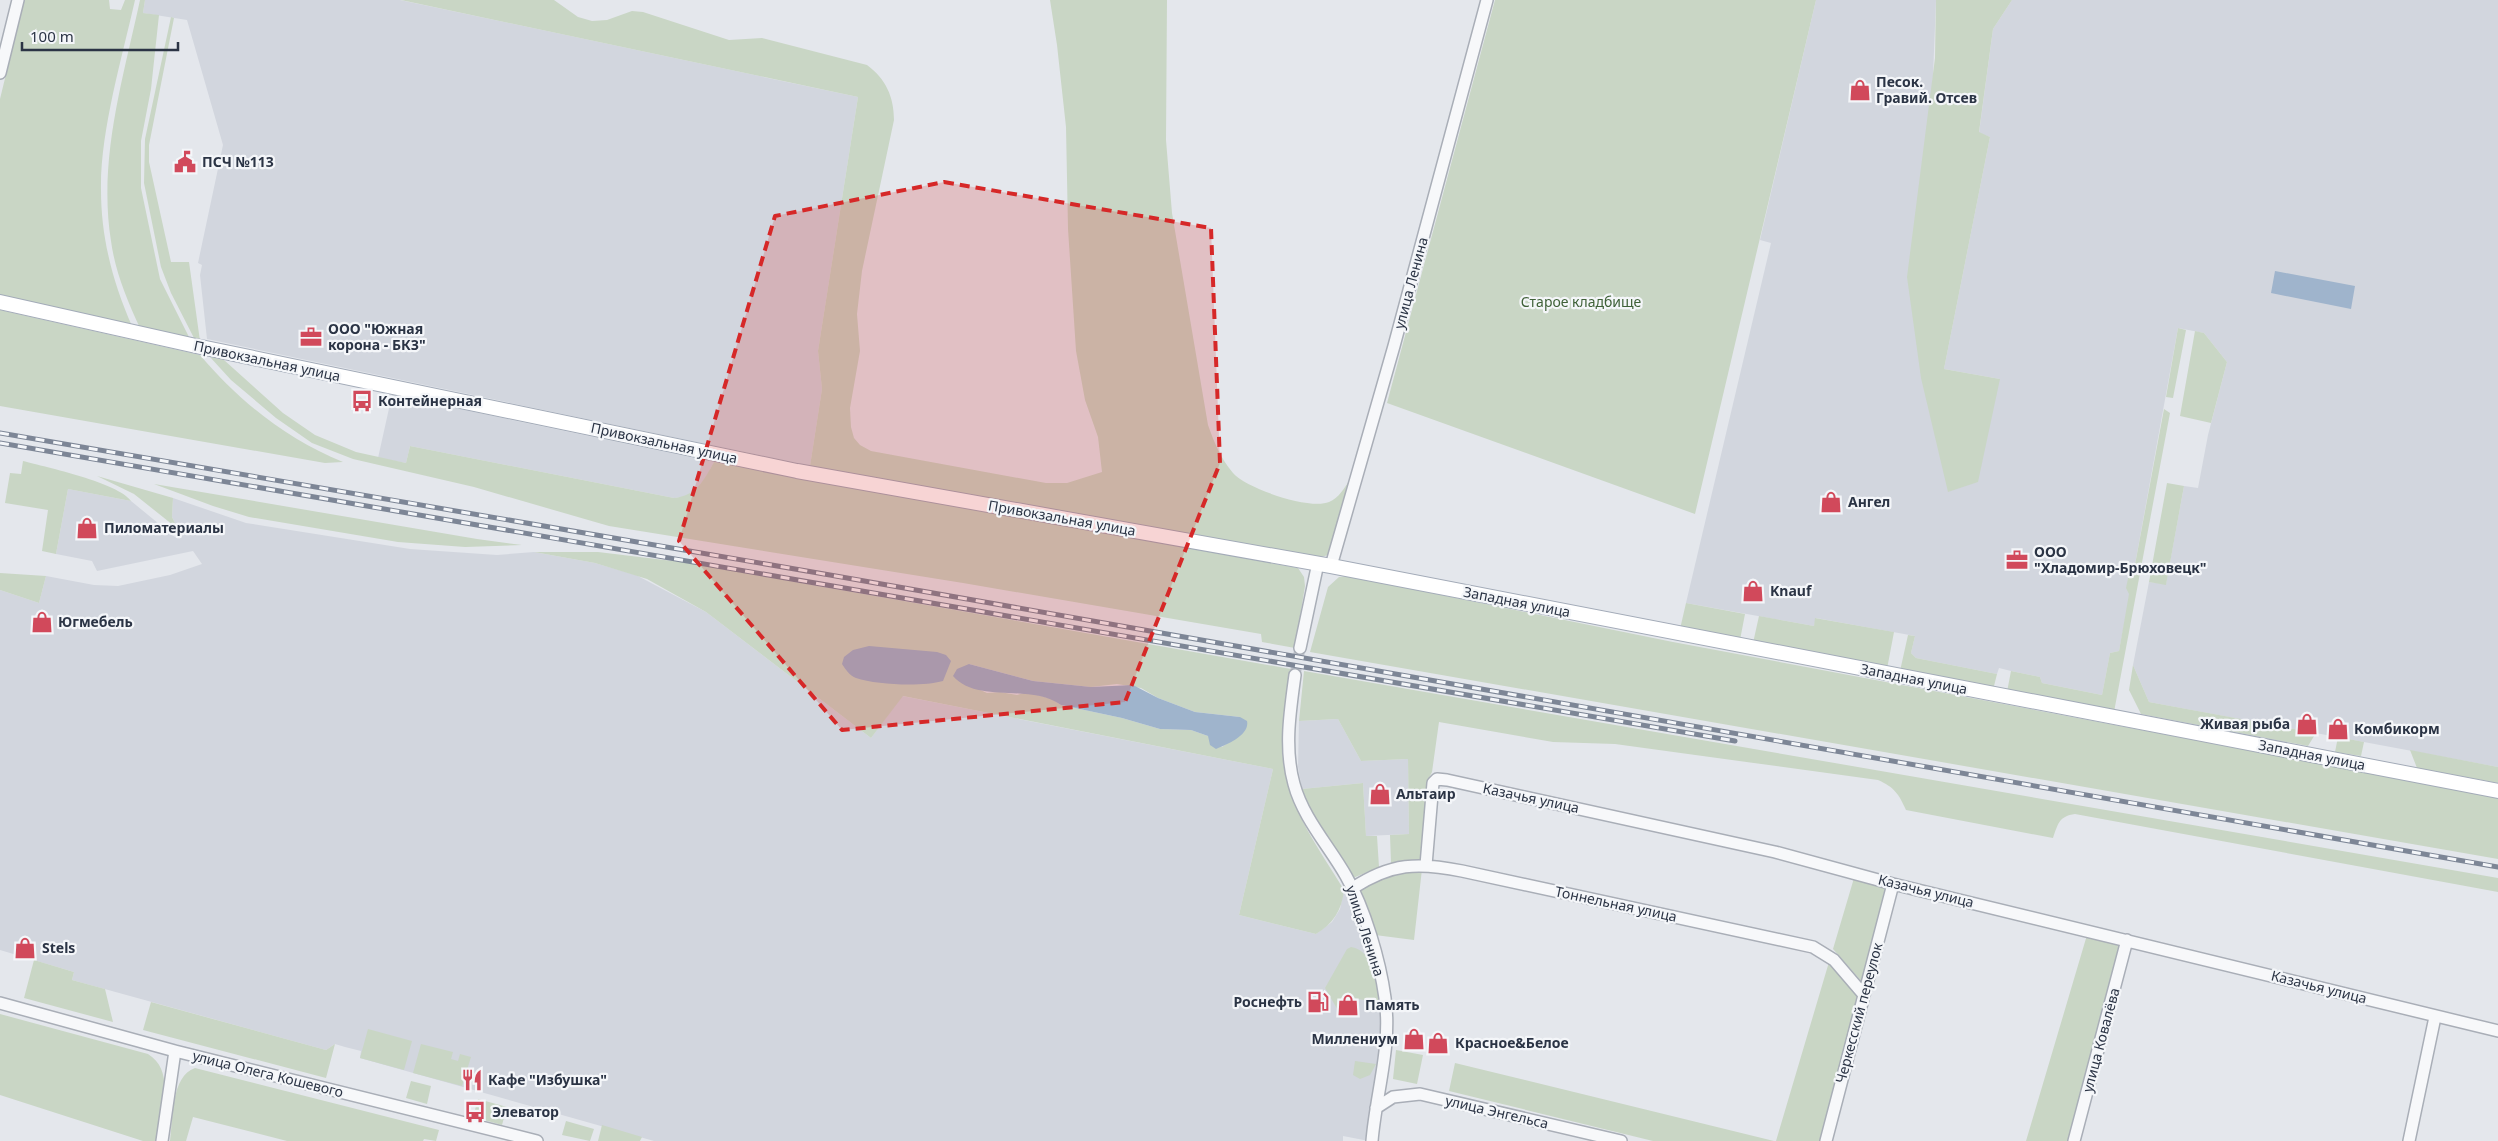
<svg xmlns="http://www.w3.org/2000/svg" width="2498" height="1141" font-family="'Noto Sans',sans-serif">
<style>
.built{fill:#d2d6de}
.green{fill:#c9d6c5;fill-rule:evenodd}
.water{fill:#9fb4cc}
.lines{fill:none;stroke-linecap:round;stroke-linejoin:round}
.minor-tunnel{stroke:#bfc3cb;stroke-width:11;stroke-dasharray:11 5.5;stroke-linecap:butt}
.minor-casing{stroke:#a9aeb7;stroke-width:14}
.major-casing{stroke:#a3abb8;stroke-width:16}
.minor{stroke:#f7f8fa;stroke-width:11}
.major{stroke:#fff;stroke-width:14}
.rail-casing{stroke:#7d8696;stroke-width:5}
.rail{stroke:#f4f6f9;stroke-width:3;stroke-dasharray:9;stroke-linecap:butt}
.marked{fill:#d62828;fill-opacity:0.2;stroke:#d62828;stroke-width:4;stroke-dasharray:10 6;stroke-linejoin:round}
.labels{text-anchor:middle;stroke-width:4.5;stroke-linejoin:round;paint-order:stroke}
.poi-label{font-size:14px;font-weight:bold;fill:#2b3445;stroke:#f4f6f9;text-anchor:start}
.street-label{font-size:14px;fill:#2b3445;stroke:#f4f6f9}
.park-label{font-size:14px;fill:#3f6138;stroke:#f4f6f9}
</style>
<rect width="100%" height="100%" fill="#e4e7ec"/>
<!-- built -->
<path class="built" d="M145,0h255l458,97 -40,254 4,38 -12,77 -603,-127 -7,-64 2,-10 -4,-2 25,-118 -36,-125 -44,-7z
M1816,0h120l-15,378 79,1 -56,-10 46,-232 -11,-4 14,-104 19,-29h486v767l-349,-65 -16,-37 16,-83 17,2 18,-98 14,2 10,-53 19,-73 -23,-29 -26,-5 -44,242 -4,-1v25l-11,57 -9,2 -8,42 -60,-12 -2,-6 -29,-6 -12,-3 -2,6 -81,-16 -5,-5 4,-17 -99,-18 -2,8 -128,-23 85,-360 -11,-3z
M392,395l322,67 -9,17 -12,13 -9,5 -10,1 -264,-52 -4,17 -28,-5z
M68,489l63,12 44,36 3,-8 -6,-12 1,-19 73,25 164,26 87,6 37,-3 61,11 41,12 70,37 165,126 31,-42 371,73 -34,146 77,19 16,-12 8,-13 4,-19 10,23 18,55 10,51v20l-13,102 -26,-5v5h-689l-294,-83 1,-7 -16,-4 -10,-3 -9,6 -254,-70 2,-8 -74,-22v-360l39,13 7,-27 48,9 24,1 52,-11 32,-11 -9,-13 -96,20 -5,-10 -36,-7z
M1338,719l23,42 47,-2 1,75 -43,2 -3,-53 -61,6 -4,-22 1,-46z"/>
<!-- green -->
<path class="green" d="M24,0h85l1,9 11,1 4,-10h10c-13,58 -35,132 -34,190 0,48 12,93 31,136l-132,-30v-197z
M140,0h5l-2,13 16,2 -8,74 -10,52v47l19,91 30,60 -50,-11c-13,-28 -25,-57 -29,-87 -13,-81 12,-162 29,-241z
M401,0h153l24,17 14,4 15,-1 25,-9 11,1 86,28 33,-2 105,27c19,14 27,32 27,55l-32,151 -5,43 3,37 -10,57 1,19 3,11 6,7 11,6 175,32h21l35,-11 -4,-35 -13,-37 -9,-49 -8,-122 -2,-102 -9,-82 -7,-45h117l-1,140 6,73 36,212c6,17 13,34 25,48 14,16 77,37 96,29 10,-4 15,-14 21,-22l-19,71 -3,4 -10,3 -508,-92 12,-77 -4,-38 40,-254z
M1495,0h321l-121,514 -308,-111z
M1936,0h76l-19,29 -14,103 11,5 -46,232 56,10 -22,103 -30,10 -27,-114 -14,-101 28,-219z
M171,17l3,1 -25,127v17l22,100h18l11,79 -5,-1 -24,-47 -10,-26 -17,-84 1,-44z
M0,310l200,45c39,46 86,84 143,107l-18,1 -325,-57z
M2178,328l8,2 -13,68 -7,-1z
M2195,331l9,2 23,29 -16,61 -31,-7z
M210,357l14,3 59,53 32,22 41,17 50,11 4,-17 264,52c22,-2 30,-18 40,-36l584,106 6,9 1,9 -10,62 -33,-6 -1,-8 -298,-51 -354,-57 -135,-39 -121,-28 -41,-16 -36,-25 -45,-38z
M2164,409l6,4 -56,299 -107,-20 4,-21 29,6 2,6 60,12 8,-42 9,-2 10,-57 -3,-6 4,-19 4,1z
M23,461c23,6 96,22 108,40l-63,-12 -12,65 -14,-3 6,-41 -43,-7 5,-30 11,1z
M97,476l76,22 -1,19 6,12 -44,-35z
M2167,483l17,3 -18,99 -17,-3z
M154,484l323,55 45,6 -57,2 -67,-5 -149,-25 -36,-11z
M534,552h64l83,10 610,107c-4,30 -11,61 -8,91 5,48 37,90 61,130 -2,20 -11,34 -28,44l-77,-19 34,-146 -370,-73 -32,42 -165,-126 -59,-33 -52,-16zM969,664l64,17 58,6 26,-3 24,4 17,10 37,14 45,5 -8,23 -10,7 -14,-11 -17,-6 -31,-1 -38,-11 -61,-13 -9,-6 -25,-7 -10,3 -17,-3 -13,1 -13,-6z
M0,573l46,3 -7,27 -39,-13z
M1348,576l325,66 825,155v62l-1188,-207 18,-65 11,-10z
M1686,603l59,11 -5,26 -60,-11z
M1759,616l55,10 1,-8 79,14 -7,37 -134,-26z
M1908,635l7,1 -4,17 5,5 81,16 -4,16 -93,-19z
M2133,665l16,37 167,31 -8,13 -167,-32 -12,-24z
M1304,671l1194,207v14l-423,-78c-16,2 -17,10 -22,24l-147,-28c-7,-16 -12,-23 -28,-30l-263,-36 -62,-2 -114,-20 -7,50 -4,8 -6,81 -31,2 -1,-28 19,-1 -1,-75 -47,2 -23,-42 -39,2z
M2338,737l26,5 -3,14 -26,-4z
M2410,750l88,17v16l-81,-15z
M1363,783l3,53h11l2,31 -26,11 -40,-62 -11,-27z
M1422,869l-8,71 -39,-5 -17,-46 18,-12z
M1854,878l33,9 -24,96 -30,-34z
M2087,935l35,8 -53,198h-43z
M1351,947c24,4 25,36 29,56l-38,-7 -3,16 -14,-24 22,-39z
M34,960l40,12 -2,8 33,9 8,33 -89,-24z
M1829,962l30,34 -37,145h-46z
M151,1002l175,48 9,-6 -9,34 -183,-48z
M0,1014l148,40c29,18 12,59 8,87h-13l-143,-46z
M368,1029l44,12 -8,29 -44,-12z
M421,1044l32,8 -2,7 7,2 2,-7 11,3 -9,29 -49,-13z
M1396,1050l27,5 -6,29 -24,-5z
M1355,1061l21,3 -6,11 -10,4 -7,-4z
M1455,1063l319,78h-121l-204,-50z
M195,1068l244,62 -3,11 -12,-2 -1,2h-136l-94,-24 -7,24h-16c3,-22 1,-65 25,-73z
M411,1081l20,5 -4,18 -21,-6z
M478,1099l29,8 -5,18 -29,-8z
M566,1121l28,8 -4,12 -28,-6z
M602,1125l40,12 -2,4h-42z"/>
<!-- water -->
<path class="water" d="M2275,271l80,15 -4,23 -80,-16z
M869,646l68,6 9,3 5,6 -8,20c-21,6 -66,4 -87,-3 -6,-2 -10,-8 -14,-14l2,-7 9,-7z
M969,664l64,17 58,6 42,-2 25,13 37,14 45,5 7,4c3,14 -19,23 -31,28l-6,-4 -2,-9 -17,-6 -31,-1 -38,-11 -61,-13c-31,-22 -84,-1 -108,-29l4,-7z"/>
<g class="lines">
<!-- minor-tunnel -->
<path class="minor-tunnel" d="M1295,675l5,-27"/>
<!-- minor casing -->
<g class="minor-casing">
<path id="minor" d="M0,73l18,-73
M1331,566l63,-220 93,-346
M1300,648l18,-85
M1295,675c-5,37 -11,73 -1,109 9,34 35,62 52,92 19,33 34,85 39,122 7,48 -9,95 -13,143
M1426,865l7,-82 4,-4 10,1 328,72 118,32 605,147
M1353,888c38,-25 65,-26 109,-17l351,76 21,13 30,35
M0,1003l175,48 362,90
M1376,1108l17,-11 27,-3 201,47
M162,1141l13,-90
M1826,1141l67,-257
M2074,1141l53,-201
M2409,1141l26,-124"/>
</g>
<!-- major casing -->
<g class="major-casing">
<path id="major" d="M0,302l196,44 601,125 534,95 1167,225"/>
</g>
<!-- minor -->
<use href="#minor" class="minor"/>
<!-- major -->
<use href="#major" class="major"/>
<!-- rail casing -->
<g class="rail-casing">
<path id="rail" d="M0,433l830,142 1668,292
M0,443l1735,298"/>
</g>
<!-- rail -->
<use href="#rail" class="rail"/>
</g>
<!-- marked area -->
<path class="marked" d="M944,182l267,46 9,235 -95,239 -283,28 -163,-189 96,-325z"/>
<!-- icons -->
<defs>
<g id="shop-bare" transform="scale(1.725)"><path d="M-5-2.5h2.3a2.7 3.5 0 0 1 5.4 0H5L5.5 6h-11ZM-1.5-2.5h3a1.5 2.3 0 0 0-3 0Z" fill="#d1495b" stroke="#f4f6f9" stroke-width="2.5" paint-order="stroke"/></g>
<g id="civic-bare" transform="scale(1.725)"><path d="M-.6-6.5H3V-4.5H.6V-3L4-1V1h2V6H-6V1h2V-1L-.6-3ZM-1.2 2.5V6h2.4V2.5Z" fill="#d1495b" stroke="#f4f6f9" stroke-width="2.5" paint-order="stroke"/></g>
<g id="office-bare" transform="scale(1.725)"><path d="M-6-3h4V-5.5h4V-3h4V5H-6ZM-1-4.5V-3h2v-1.5ZM-6 0V1H6V0Z" fill="#d1495b" stroke="#f4f6f9" stroke-width="2.5" paint-order="stroke"/></g>
<g id="bus-bare" transform="scale(1.725)"><path d="M-5-6H5V4H4V6H2V4H-2V6H-4V4H-5ZM-3.5-4V0h7V-4ZM-3.5 1.2v1.5H-2V1.2ZM2 1.2v1.5H3.5V1.2Z" fill="#d1495b" stroke="#f4f6f9" stroke-width="2.5" paint-order="stroke"/></g>
<g id="fuel-bare" transform="scale(1.725)"><path d="M-5.5-6h7V0h2V4h1.3V-2.5L3-4.5l.8-.8L6-3V5H2.5V1h-1V6h-7ZM-4.2-4.7v3.2H.2V-4.7Z" fill="#d1495b" stroke="#f4f6f9" stroke-width="2.5" paint-order="stroke"/></g>
<g id="restaurant-bare" transform="scale(1.725)"><path d="M-5-6h1v4h1v-4h1v4h1v-4h1v5L-1.5 .5V6h-2V.5L-5-1ZM5-6V6H3V1.5H1.5Q1.5-4 5-6Z" fill="#d1495b" stroke="#f4f6f9" stroke-width="2.5" paint-order="stroke"/></g>
</defs>
<g fill-rule="evenodd">
<use href="#shop-bare" x="1860" y="90"/>
<use href="#civic-bare" x="185" y="162"/>
<use href="#office-bare" x="311" y="337"/>
<use href="#bus-bare" x="362" y="401"/>
<use href="#shop-bare" x="1831" y="502"/>
<use href="#shop-bare" x="87" y="528"/>
<use href="#office-bare" x="2017" y="560"/>
<use href="#shop-bare" x="1753" y="591"/>
<use href="#shop-bare" x="42" y="622"/>
<use href="#shop-bare" x="2307" y="724"/>
<use href="#shop-bare" x="2338" y="729"/>
<use href="#shop-bare" x="1380" y="794"/>
<use href="#shop-bare" x="25" y="948"/>
<use href="#fuel-bare" x="1318" y="1002"/>
<use href="#shop-bare" x="1348" y="1005"/>
<use href="#shop-bare" x="1414" y="1039"/>
<use href="#shop-bare" x="1438" y="1043"/>
<use href="#restaurant-bare" x="472" y="1080"/>
<use href="#bus-bare" x="475" y="1112"/>
</g>
<g class="labels">
<!-- poi labels -->
<g class="poi-label">
<text x="1876" y="87">Песок.<tspan x="1876" dy="16">Гравий. Отсев</tspan></text>
<text x="202" y="167">ПСЧ №113</text>
<text x="328" y="334">ООО "Южная<tspan x="328" dy="16">корона - БКЗ"</tspan></text>
<text x="378" y="406">Контейнерная</text>
<text x="1848" y="507">Ангел</text>
<text x="104" y="533">Пиломатериалы</text>
<text x="2034" y="557">ООО<tspan x="2034" dy="16">"Хладомир-Брюховецк"</tspan></text>
<text x="1770" y="596">Knauf</text>
<text x="58" y="627">Югмебель</text>
<text x="2290" y="729" text-anchor="end">Живая рыба</text>
<text x="2354" y="734">Комбикорм</text>
<text x="1396" y="799">Альтаир</text>
<text x="42" y="953">Stels</text>
<text x="1302" y="1007" text-anchor="end">Роснефть</text>
<text x="1365" y="1010">Память</text>
<text x="1398" y="1044" text-anchor="end">Миллениум</text>
<text x="1455" y="1048">Красное&amp;Белое</text>
<text x="488" y="1085">Кафе "Избушка"</text>
<text x="492" y="1117">Элеватор</text>
</g>
<!-- street labels -->
<g class="street-label">
<text transform="translate(1411 283) rotate(-75)" y="5">улица Ленина</text>
<text transform="translate(267 361) rotate(12)" y="5">Привокзальная улица</text>
<text transform="translate(664 443) rotate(12)" y="5">Привокзальная улица</text>
<text transform="translate(1062 518) rotate(10)" y="5">Привокзальная улица</text>
<text transform="translate(1517 602) rotate(11)" y="5">Западная улица</text>
<text transform="translate(1914 679) rotate(11)" y="5">Западная улица</text>
<text transform="translate(2312 755) rotate(11)" y="5">Западная улица</text>
<text transform="translate(1531 798) rotate(12)" y="5">Казачья улица</text>
<text transform="translate(1926 891) rotate(14)" y="5">Казачья улица</text>
<text transform="translate(1616 904) rotate(12)" y="5">Тоннельная улица</text>
<text transform="translate(1365 931) rotate(72)" y="5">улица Ленина</text>
<text transform="translate(2319 987) rotate(14)" y="5">Казачья улица</text>
<text transform="translate(1859 1013) rotate(-75)" y="5">Черкесский переулок</text>
<text transform="translate(2101 1040) rotate(-75)" y="5">улица Ковалёва</text>
<text transform="translate(268 1074) rotate(14)" y="5">улица Олега Кошевого</text>
<text transform="translate(1497 1112) rotate(13)" y="5">улица Энгельса</text>
</g>
<!-- park labels -->
<g class="park-label">
<text x="1581" y="307">Старое кладбище</text>
</g>
</g>
<!-- scale -->
<path d="M22 42v8h156v-8" fill="none" stroke="#2b3445" stroke-width="2.5"/>
<text x="30" y="42" font-size="15" fill="#2b3445" stroke="#f4f6f9" stroke-width="4" paint-order="stroke">100 m</text>
</svg>
